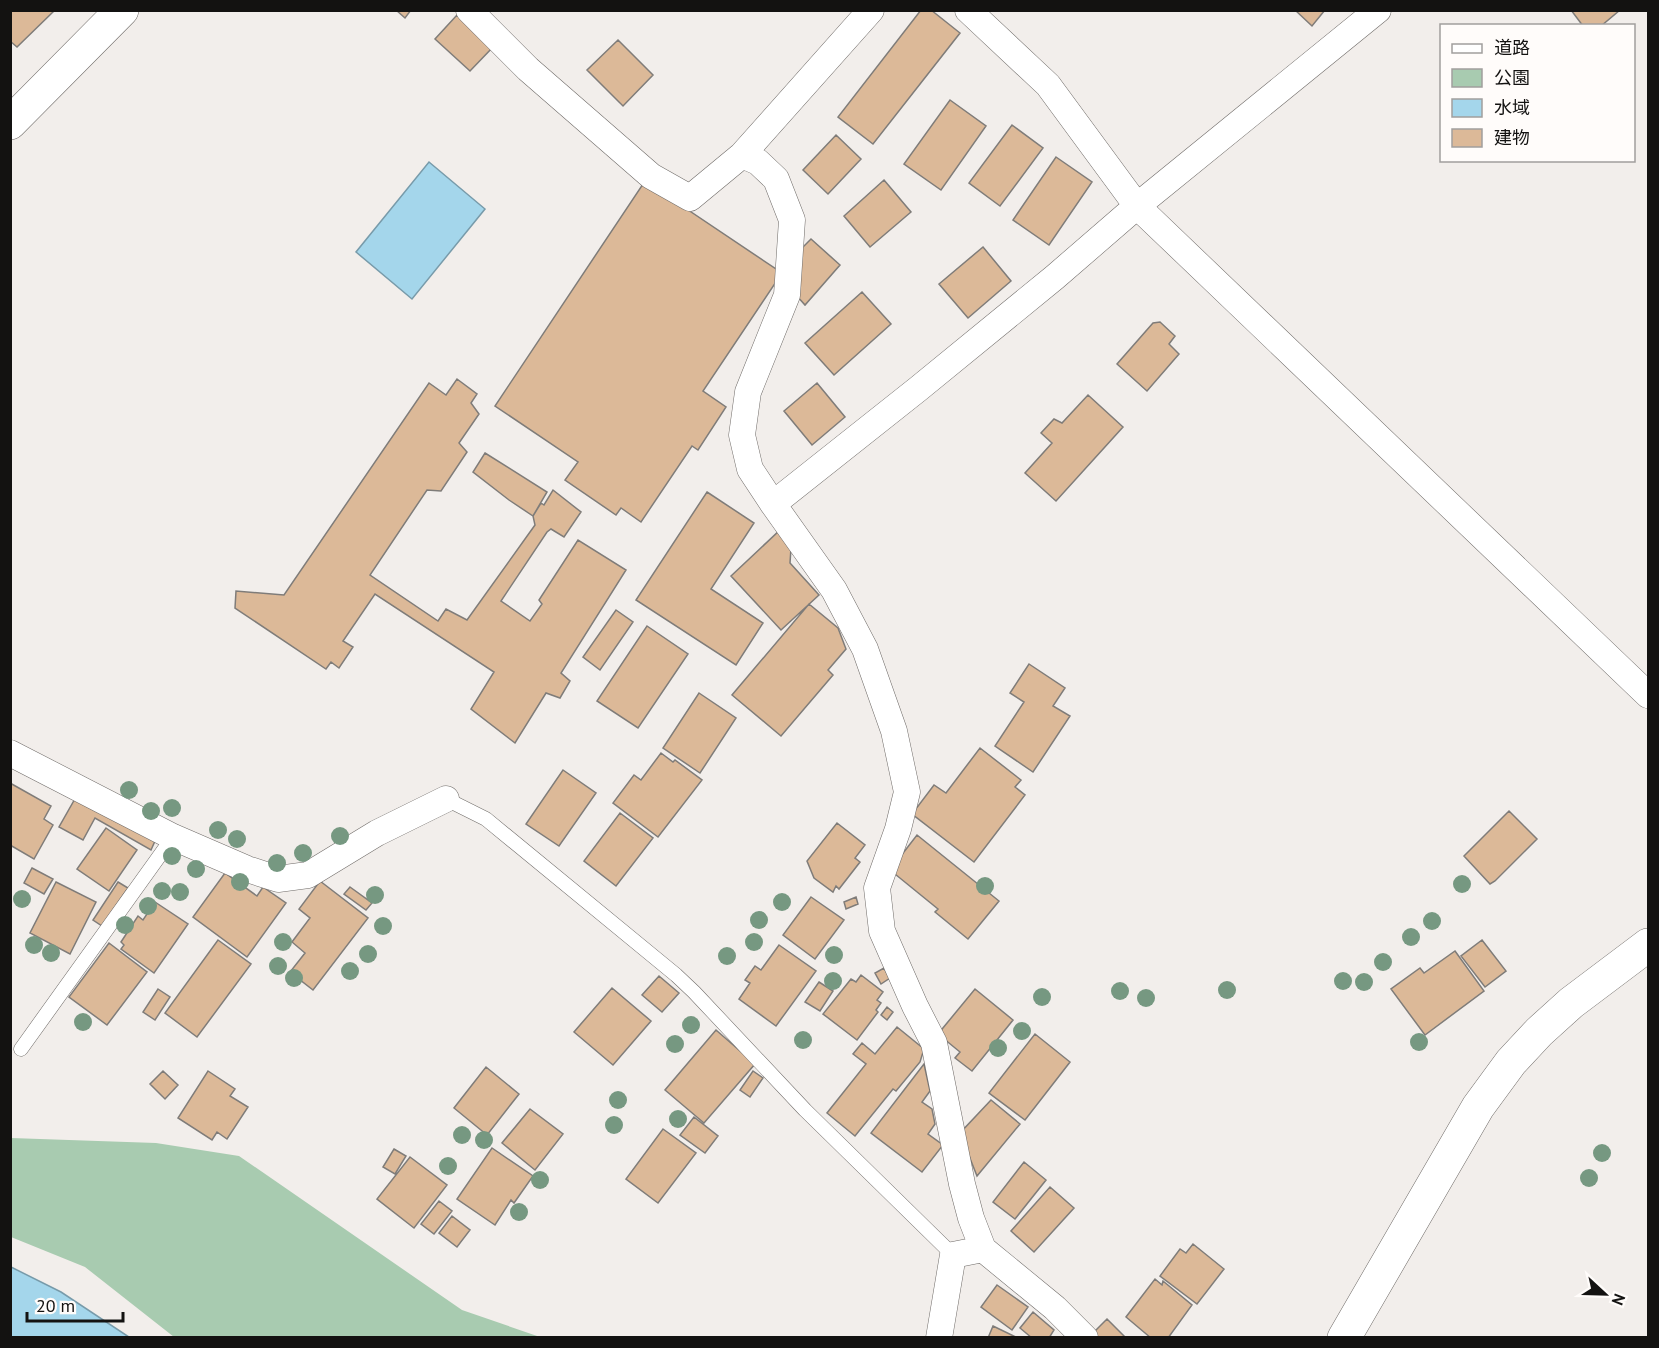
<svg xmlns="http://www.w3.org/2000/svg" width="1659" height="1348" font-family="'PT Sans','Noto Sans JP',sans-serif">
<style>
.green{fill:#a8cbb0}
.water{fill:#a4d6eb;stroke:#789baa;stroke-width:1.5}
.building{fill:#dcb998;stroke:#7f7c79;stroke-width:1.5}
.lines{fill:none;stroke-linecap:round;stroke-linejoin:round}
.lane-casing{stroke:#6f6b68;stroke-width:15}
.street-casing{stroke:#6f6b68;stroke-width:27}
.secondary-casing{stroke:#6f6b68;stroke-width:34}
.lane{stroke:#fff;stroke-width:14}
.street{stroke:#fff;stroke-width:26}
.secondary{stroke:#fff;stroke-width:33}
.tree{fill:#769881}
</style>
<rect width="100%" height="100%" fill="#f2eeeb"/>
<!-- green -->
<path class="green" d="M11,1138l145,5 83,13 223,154 78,27h-366l-89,-70 -74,-30z"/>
<!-- water -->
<path class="water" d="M429,162l56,47 -73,90 -56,-47z
M11,1267l50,25 68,45h-118z"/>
<!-- building -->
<path class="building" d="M10,10h45l-38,37 -7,-6z
M396,10h15l-6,8z
M921,10h10l29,23 -87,111 -35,-27z
M1295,10h30l-13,16z
M1571,10h49l-19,16h-18z
M457,15l36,32 -23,24 -35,-32z
M618,40l35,35 -30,31 -36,-36z
M950,100l36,26 -45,64 -37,-26z
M1012,125l31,23 -43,58 -31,-23z
M836,135l25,24 -33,35 -25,-24z
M1056,157l36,25 -43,63 -36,-25z
M884,180l27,32 -41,35 -26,-31z
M645,181l137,92 -79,118 23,16 -28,43 -6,-4 -51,76 -20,-14 -5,7 -51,-35 13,-18 -83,-56z
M811,239l29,26 -35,40 -8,-9 5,-48z
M983,247l28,34 -43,37 -29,-34z
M862,292l29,32 -57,51 -29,-32z
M1160,322l15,14 -6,8 10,10 -32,37 -30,-27 36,-41z
M457,379l20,15 -6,9 8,11 -20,29 8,9 -26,39 -14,-1 -57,85 68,46 8,-12 21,11 68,-95 -2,-9 8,-13 3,2 9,-15 28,22 -17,25 -13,-8 -4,3 -46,69 29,20 12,-17 -3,-4 39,-60 48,30 -65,103 9,8 -10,17 -14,-5 -31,50 -44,-34 23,-37 -119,-78 -32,47 10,6 -14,21 -8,-6 -5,7 -91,-61 1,-17 48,4 145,-212 17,12z
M817,383l28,34 -33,28 -28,-34z
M1088,395l35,32 -67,74 -31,-28 27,-30 -11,-10 13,-14 8,4z
M485,453l62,39 -14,24 -24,-16 -36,-28z
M707,492l47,31 -43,66 52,34 -27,42 -100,-65z
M780,530l11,18 -1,15 29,32 -38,35 -50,-54z
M809,604l29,24 8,21 -18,21 5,5 -52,61 -49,-41z
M616,610l17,12 -33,48 -17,-13z
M647,626l41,28 -50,74 -41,-27z
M1029,664l36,24 -12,18 17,10 -37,56 -38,-26 29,-44 -14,-9z
M699,693l37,25 -36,55 -37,-25z
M980,748l41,32 -6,7 10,8 -51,67 -62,-48 22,-29 12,8z
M661,753l12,9 2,-2 27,20 -44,57 -45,-34 21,-28 7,5z
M563,770l33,23 -37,53 -33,-22z
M10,783l41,23 -7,13 9,6 -19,34 -24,-14z
M76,797l79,44 -4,9 -56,-32 -12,22 -24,-13z
M1509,811l28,28 -42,42 -5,3 -26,-28z
M620,813l33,25 -37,48 -32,-25z
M837,823l28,22 -10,13 5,4 -21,27 -3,-3 -3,6 -19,-14 -7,-17z
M106,828l31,22 -28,41 -32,-22z
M917,835l82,66 -31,38 -33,-27 3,-3 -48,-39z
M32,868l21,11 -9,15 -20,-11z
M225,873l32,23 6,-9 23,16 -39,54 -54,-40z
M320,881l48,37 -55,72 -23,-18 15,-19 -13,-11 18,-24 -11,-9z
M56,882l40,20 -26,52 -40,-21z
M118,882l10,6 -26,38 -9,-6z
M350,887l22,16 -6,7 -22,-16z
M811,897l33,23 -29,39 -32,-24z
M856,897l2,7 -12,5 -2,-7z
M155,902l33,22 -34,49 -33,-24 3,-4 -3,-3 17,-26 5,4z
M218,940l33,24 -54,73 -32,-24z
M1482,940l24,31 -21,16 -24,-31z
M109,943l38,29 -40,53 -38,-28z
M779,945l37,26 -40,55 -37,-27 11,-16 -5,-3 10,-14 6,4z
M1455,951l29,40 -59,44 -34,-46 29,-21 4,5z
M884,968l6,10 -9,6 -6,-11z
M861,975l22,17 -6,8 4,3 -5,7 2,2 -21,28 -34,-26 28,-35 5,3z
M659,976l20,17 -17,19 -20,-17z
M819,982l14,9 -13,20 -15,-9z
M612,988l39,33 -38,44 -39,-33z
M158,989l12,8 -15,23 -12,-8z
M975,989l38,31 -41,51 -17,-13 5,-6 -22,-18z
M887,1007l6,5 -6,8 -6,-5z
M897,1027l27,22 -4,13 -24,29 -3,-2 -38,47 -28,-23 39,-49 -13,-10 9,-11 13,11z
M716,1030l39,34 -51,59 -39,-33z
M1035,1034l35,28 -45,58 -36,-27z
M924,1064l6,27 -8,11 10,7 3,15 -7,10 15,11 -21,27 -51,-39z
M486,1067l33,27 -32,41 -33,-27z
M163,1071l15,14 -13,14 -15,-15z
M208,1071l27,18 -5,7 18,11 -21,32 -10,-7 -5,8 -34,-22z
M753,1071l10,7 -13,19 -10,-7z
M991,1100l29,24 -43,52 -17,-43z
M530,1109l33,25 -28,36 -33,-27z
M694,1117l24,19 -13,17 -25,-18z
M663,1129l33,24 -38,50 -32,-24z
M492,1148l41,28 -19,27 -3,-3 -16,25 -38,-26z
M394,1149l12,7 -11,18 -12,-7z
M410,1157l37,28 -33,43 -37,-29z
M1024,1162l22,18 -31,39 -22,-17z
M1050,1187l24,21 -40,44 -23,-21z
M439,1201l13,10 -18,23 -13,-10z
M452,1216l18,14 -13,17 -18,-14z
M1193,1244l31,25 -27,35 -37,-28 20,-27 6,4z
M1155,1279l7,6 1,-4 29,24 -24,33h-17l-25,-21z
M997,1285l31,22 -16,23 -31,-23z
M1033,1312l21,18 -5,8h-17l-12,-10z
M1107,1319l19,19h-29l-4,-5z
M993,1326l25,12h-30z"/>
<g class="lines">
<!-- lane casing -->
<g class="lane-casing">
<path id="lane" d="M446,799l40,20 190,156 18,17 111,118 148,145
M21,1049l152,-212"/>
</g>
<!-- street casing -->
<g class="street-casing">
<path id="street" d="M469,10l59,59 123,107 39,22 52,-43 129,-145
M968,10l80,75 89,121 511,489
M742,155l16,7 18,17 16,41 -5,75 -39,97 -6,43 8,34 23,35 61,86 31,59 29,82 13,61 -9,37 -21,59 5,43 33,75 19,37 28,141 9,34 12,31 72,59 30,30
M773,504l145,-115 137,-112 82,-71 241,-196
M10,753l163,84 74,32 31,10 30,-4 69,-42 69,-34
M939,1338l14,-83 30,-6"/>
</g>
<!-- secondary casing -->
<g class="secondary-casing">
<path id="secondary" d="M10,123l112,-113
M1344,1338l134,-231 33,-45 28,-30 32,-29 77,-58"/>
</g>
<!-- lane -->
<use href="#lane" class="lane"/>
<!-- street -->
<use href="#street" class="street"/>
<!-- secondary -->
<use href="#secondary" class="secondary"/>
</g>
<!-- trees -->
<g class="tree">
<circle cx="129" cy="790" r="9"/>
<circle cx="172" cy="808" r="9"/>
<circle cx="151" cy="811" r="9"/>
<circle cx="218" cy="830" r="9"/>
<circle cx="340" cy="836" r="9"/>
<circle cx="237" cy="839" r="9"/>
<circle cx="303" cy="853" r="9"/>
<circle cx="172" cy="856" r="9"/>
<circle cx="277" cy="863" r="9"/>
<circle cx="196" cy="869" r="9"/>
<circle cx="240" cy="882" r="9"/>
<circle cx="1462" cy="884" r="9"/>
<circle cx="985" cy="886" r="9"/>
<circle cx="162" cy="891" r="9"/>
<circle cx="180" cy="892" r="9"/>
<circle cx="375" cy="895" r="9"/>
<circle cx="22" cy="899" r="9"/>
<circle cx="782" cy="902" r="9"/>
<circle cx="148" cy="906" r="9"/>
<circle cx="759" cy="920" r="9"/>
<circle cx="1432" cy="921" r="9"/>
<circle cx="125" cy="925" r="9"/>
<circle cx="383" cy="926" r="9"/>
<circle cx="1411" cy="937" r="9"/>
<circle cx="283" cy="942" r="9"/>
<circle cx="754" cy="942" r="9"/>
<circle cx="34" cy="945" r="9"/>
<circle cx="51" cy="953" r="9"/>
<circle cx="368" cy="954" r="9"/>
<circle cx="834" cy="955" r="9"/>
<circle cx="727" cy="956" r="9"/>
<circle cx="1383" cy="962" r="9"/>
<circle cx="278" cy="966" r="9"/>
<circle cx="350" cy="971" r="9"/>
<circle cx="294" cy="978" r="9"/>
<circle cx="833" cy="981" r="9"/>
<circle cx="1343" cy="981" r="9"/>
<circle cx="1364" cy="982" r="9"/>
<circle cx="1227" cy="990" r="9"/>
<circle cx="1120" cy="991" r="9"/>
<circle cx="1042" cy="997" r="9"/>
<circle cx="1146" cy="998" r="9"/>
<circle cx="83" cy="1022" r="9"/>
<circle cx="691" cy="1025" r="9"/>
<circle cx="1022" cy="1031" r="9"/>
<circle cx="803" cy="1040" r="9"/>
<circle cx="1419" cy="1042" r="9"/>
<circle cx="675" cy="1044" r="9"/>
<circle cx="998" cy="1048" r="9"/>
<circle cx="618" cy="1100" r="9"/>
<circle cx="678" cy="1119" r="9"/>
<circle cx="614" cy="1125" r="9"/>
<circle cx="462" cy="1135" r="9"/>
<circle cx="484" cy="1140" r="9"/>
<circle cx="1602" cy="1153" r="9"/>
<circle cx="448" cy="1166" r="9"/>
<circle cx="1589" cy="1178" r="9"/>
<circle cx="540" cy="1180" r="9"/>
<circle cx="519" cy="1212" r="9"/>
</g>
<!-- border -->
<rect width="1659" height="1348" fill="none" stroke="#131211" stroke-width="24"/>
<!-- legend -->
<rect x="1440" y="24" width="195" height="138" fill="#fffcfa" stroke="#a19e9d" stroke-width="1.5"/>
<rect x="1452" y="44" width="30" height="9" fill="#ffffff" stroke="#a19e9d" stroke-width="1.5"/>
<text x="1494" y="54" font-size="18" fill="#131211">道路</text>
<rect x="1452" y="69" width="30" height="18" fill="#a8cbb0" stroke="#a19e9d" stroke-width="1.5"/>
<text x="1494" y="84" font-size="18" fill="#131211">公園</text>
<rect x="1452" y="99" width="30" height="18" fill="#a4d6eb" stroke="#a19e9d" stroke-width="1.5"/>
<text x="1494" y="114" font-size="18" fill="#131211">水域</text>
<rect x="1452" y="129" width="30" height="18" fill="#dcb998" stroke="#a19e9d" stroke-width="1.5"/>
<text x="1494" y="144" font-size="18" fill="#131211">建物</text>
<!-- north arrow -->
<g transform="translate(1605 1294) rotate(112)" stroke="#fffcfa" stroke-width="4.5" paint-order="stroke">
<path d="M0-4.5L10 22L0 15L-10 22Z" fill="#131211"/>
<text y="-9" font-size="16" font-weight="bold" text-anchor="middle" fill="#131211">N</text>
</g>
<!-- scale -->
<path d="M27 1312v9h96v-9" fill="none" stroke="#131211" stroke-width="3"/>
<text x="36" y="1312" font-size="18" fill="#131211" stroke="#fffcfa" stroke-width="4.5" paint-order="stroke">20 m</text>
</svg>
